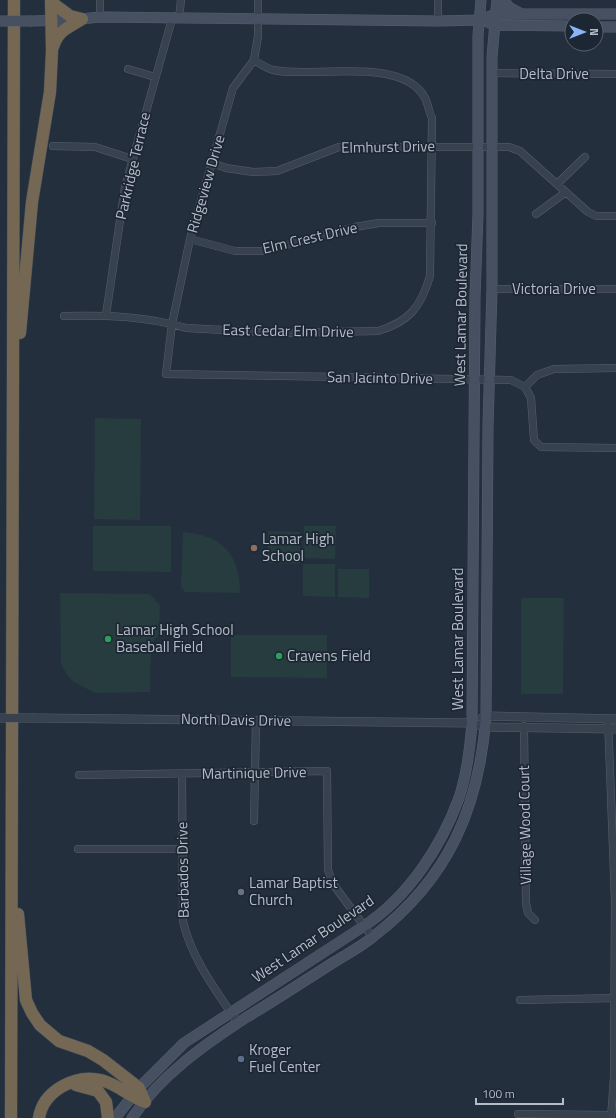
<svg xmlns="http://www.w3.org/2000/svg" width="616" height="1118" font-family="'Titillium Web',sans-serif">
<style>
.green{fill:#263c3f}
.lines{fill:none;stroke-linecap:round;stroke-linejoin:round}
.minor-casing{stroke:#565f6c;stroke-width:8}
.tertiary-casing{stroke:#565f6c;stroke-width:9}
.secondary-casing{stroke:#565f6c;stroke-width:11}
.motorway-casing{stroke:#434c59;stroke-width:13}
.minor{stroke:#38414e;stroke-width:7}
.tertiary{stroke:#38414e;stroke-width:8}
.secondary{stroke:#465061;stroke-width:10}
.motorway{stroke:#746855;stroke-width:12}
.tertiary-bridge-casing{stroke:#565f6c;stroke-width:9;stroke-linecap:butt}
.secondary-bridge-casing{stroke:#565f6c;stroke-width:11;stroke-linecap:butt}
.tertiary-bridge{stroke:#38414e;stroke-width:8}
.secondary-bridge{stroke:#465061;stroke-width:10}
.education-dot{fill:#8d6e63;stroke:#1d2633;stroke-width:1.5}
.leisure-dot{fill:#2e9e5b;stroke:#1d2633;stroke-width:1.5}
.worship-dot{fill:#6b7280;stroke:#1d2633;stroke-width:1.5}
.service-dot{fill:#5c6f8a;stroke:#1d2633;stroke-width:1.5}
.labels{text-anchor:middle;stroke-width:3.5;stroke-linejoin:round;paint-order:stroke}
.street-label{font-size:15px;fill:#b4bcc9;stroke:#1d2633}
.poi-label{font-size:15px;fill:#b4bcc9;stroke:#1d2633;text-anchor:start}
</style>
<rect width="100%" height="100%" fill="#242f3e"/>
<!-- green -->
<path class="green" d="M95,418l46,1 -1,101 -46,-1z
M93,526h78v46l-78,-1z
M304,526h32l-1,33 -32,-1z
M268,531l32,1v32l-32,-1z
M183,532c39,3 57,22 57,61l-55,-1 -4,-5z
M303,564h32v33l-32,-1z
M338,569h31v29l-31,-1z
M60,593l90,1 10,11 -1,29 -8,10 -1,48 -55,1 -21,-11 -7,-7 -6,-11z
M521,598h43l-1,96h-42z
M231,635h96v43l-96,-1z"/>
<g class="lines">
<!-- minor casing -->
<g class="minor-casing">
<path id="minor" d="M258,0v36l-4,24 -21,28 -43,151 -18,85 -6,50 345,6 14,7 6,11 3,42 7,7 75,1
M100,17v-17
M179,19l2,-19
M438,21v-21
M128,69l27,8
M492,73l124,1
M53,146l42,1 37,12
M212,163l14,5 27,4 24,-1 62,-24h170l11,4 68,61 8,4h20
M557,184l28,-27
M536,214l30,-22
M190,239l45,12h29l91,-24 24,-4h53
M492,289h124
M106,315l19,-128 47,-168
M64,316c41,-1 83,0 122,12l95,5 97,-2c31,-9 43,-24 52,-55l2,-158c-3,-6 -4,-14 -7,-20 -23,-43 -114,-19 -152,-28 -7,-2 -13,-6 -19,-10
M525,387l12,-12 17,-6 62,-1
M608,719l7,182 -1,176 -3,41
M524,726l2,177 2,10 7,7
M79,775l248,-4 1,99 5,14 40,54
M182,775l1,146c8,37 34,71 55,102
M254,821l2,-100
M78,849h103
M520,1000l96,-2
M518,1114l93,1"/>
</g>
<!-- tertiary casing -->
<g class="tertiary-casing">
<path id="tertiary" d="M35,718l437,5 13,4 131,2
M482,718l4,-2 130,3"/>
</g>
<!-- secondary casing -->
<g class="secondary-casing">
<path id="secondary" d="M504,0l5,7 11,6
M32,21l39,-1 29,-3 338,4 42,-1 16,-6h120
M489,23l5,2 78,1
M596,27h20
M115,1118l24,-30 45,-45 180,-117c44,-29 77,-79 95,-128 8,-24 11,-50 13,-75l3,-427 3,-82v-178l3,-36
M132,1118c29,-43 72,-73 115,-101 28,-17 56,-35 84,-53 14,-9 30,-17 43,-28 75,-58 105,-128 112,-220l2,-290 4,-137v-232l5,-57"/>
</g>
<!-- motorway casing -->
<g class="motorway-casing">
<path id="motorway" d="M51,2l19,14 12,3
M53,47c5,-17 15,-19 29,-28
M20,333l12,-131 18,-110 2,-41 -1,-51
M18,914l8,86 6,13 8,12 19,16 29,10 15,9 36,28 6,14
M76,1085l22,6 8,11 2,16
M11,1118l3,-1118
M39,1118c4,-27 36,-44 62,-38 16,4 28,16 44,22"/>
</g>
<!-- minor -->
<use href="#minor" class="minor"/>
<!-- tertiary -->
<use href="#tertiary" class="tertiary"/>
<!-- secondary -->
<use href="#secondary" class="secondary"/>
<!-- motorway -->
<use href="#motorway" class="motorway"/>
<!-- tertiary-bridge casing -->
<g class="tertiary-bridge-casing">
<path id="tertiary-bridge" d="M0,718h35"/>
</g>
<!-- secondary-bridge casing -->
<g class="secondary-bridge-casing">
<path id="secondary-bridge" d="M0,21h32"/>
</g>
<!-- tertiary-bridge -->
<use href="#tertiary-bridge" class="tertiary-bridge"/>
<!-- secondary-bridge -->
<use href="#secondary-bridge" class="secondary-bridge"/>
</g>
<!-- markers -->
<circle class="education-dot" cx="254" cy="548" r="4"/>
<g class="leisure-dot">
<circle cx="108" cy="639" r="4"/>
<circle cx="279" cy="656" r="4"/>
</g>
<circle class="worship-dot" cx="241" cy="892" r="4"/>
<circle class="service-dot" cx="241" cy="1059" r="4"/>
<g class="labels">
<!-- street labels -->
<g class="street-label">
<text x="554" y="79">Delta Drive</text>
<text transform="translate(388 147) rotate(-1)" y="5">Elmhurst Drive</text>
<text transform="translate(133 166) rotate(-77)" y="5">Parkridge Terrace</text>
<text transform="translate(206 184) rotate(-74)" y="5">Ridgeview Drive</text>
<text transform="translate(310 238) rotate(-13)" y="5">Elm Crest Drive</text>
<text x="554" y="294">Victoria Drive</text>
<text transform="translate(461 315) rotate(-89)" y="5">West Lamar Boulevard</text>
<text transform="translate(288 331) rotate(1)" y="5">East Cedar Elm Drive</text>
<text transform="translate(380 378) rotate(1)" y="5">San Jacinto Drive</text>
<text transform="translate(458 639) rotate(-90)" y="5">West Lamar Boulevard</text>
<text transform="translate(236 720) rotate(1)" y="5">North Davis Drive</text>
<text transform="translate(254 773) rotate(-1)" y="5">Martinique Drive</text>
<text transform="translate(525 825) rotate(-91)" y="5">Village Wood Court</text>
<text transform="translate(183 870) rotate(-91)" y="5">Barbados Drive</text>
<text transform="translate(313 939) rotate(-34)" y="5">West Lamar Boulevard</text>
</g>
<!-- poi labels -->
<g class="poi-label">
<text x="262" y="544">Lamar High<tspan x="262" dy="17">School</tspan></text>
<text x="116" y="635">Lamar High School<tspan x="116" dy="17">Baseball Field</tspan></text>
<text x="287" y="661">Cravens Field</text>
<text x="249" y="888">Lamar Baptist<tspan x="249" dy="17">Church</tspan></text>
<text x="249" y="1055">Kroger<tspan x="249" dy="17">Fuel Center</tspan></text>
</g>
</g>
<!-- north arrow -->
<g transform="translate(584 32) rotate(90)"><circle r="19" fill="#1d2633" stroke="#59626f"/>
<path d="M0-3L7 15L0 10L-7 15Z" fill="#8ab4f8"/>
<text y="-6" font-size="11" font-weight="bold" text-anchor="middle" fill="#b4bcc9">N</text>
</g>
<!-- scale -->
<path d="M476 1098v6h87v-6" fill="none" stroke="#b4bcc9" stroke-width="2"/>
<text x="482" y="1098" font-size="12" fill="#b4bcc9" stroke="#1d2633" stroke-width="3" paint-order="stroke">100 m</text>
</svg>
